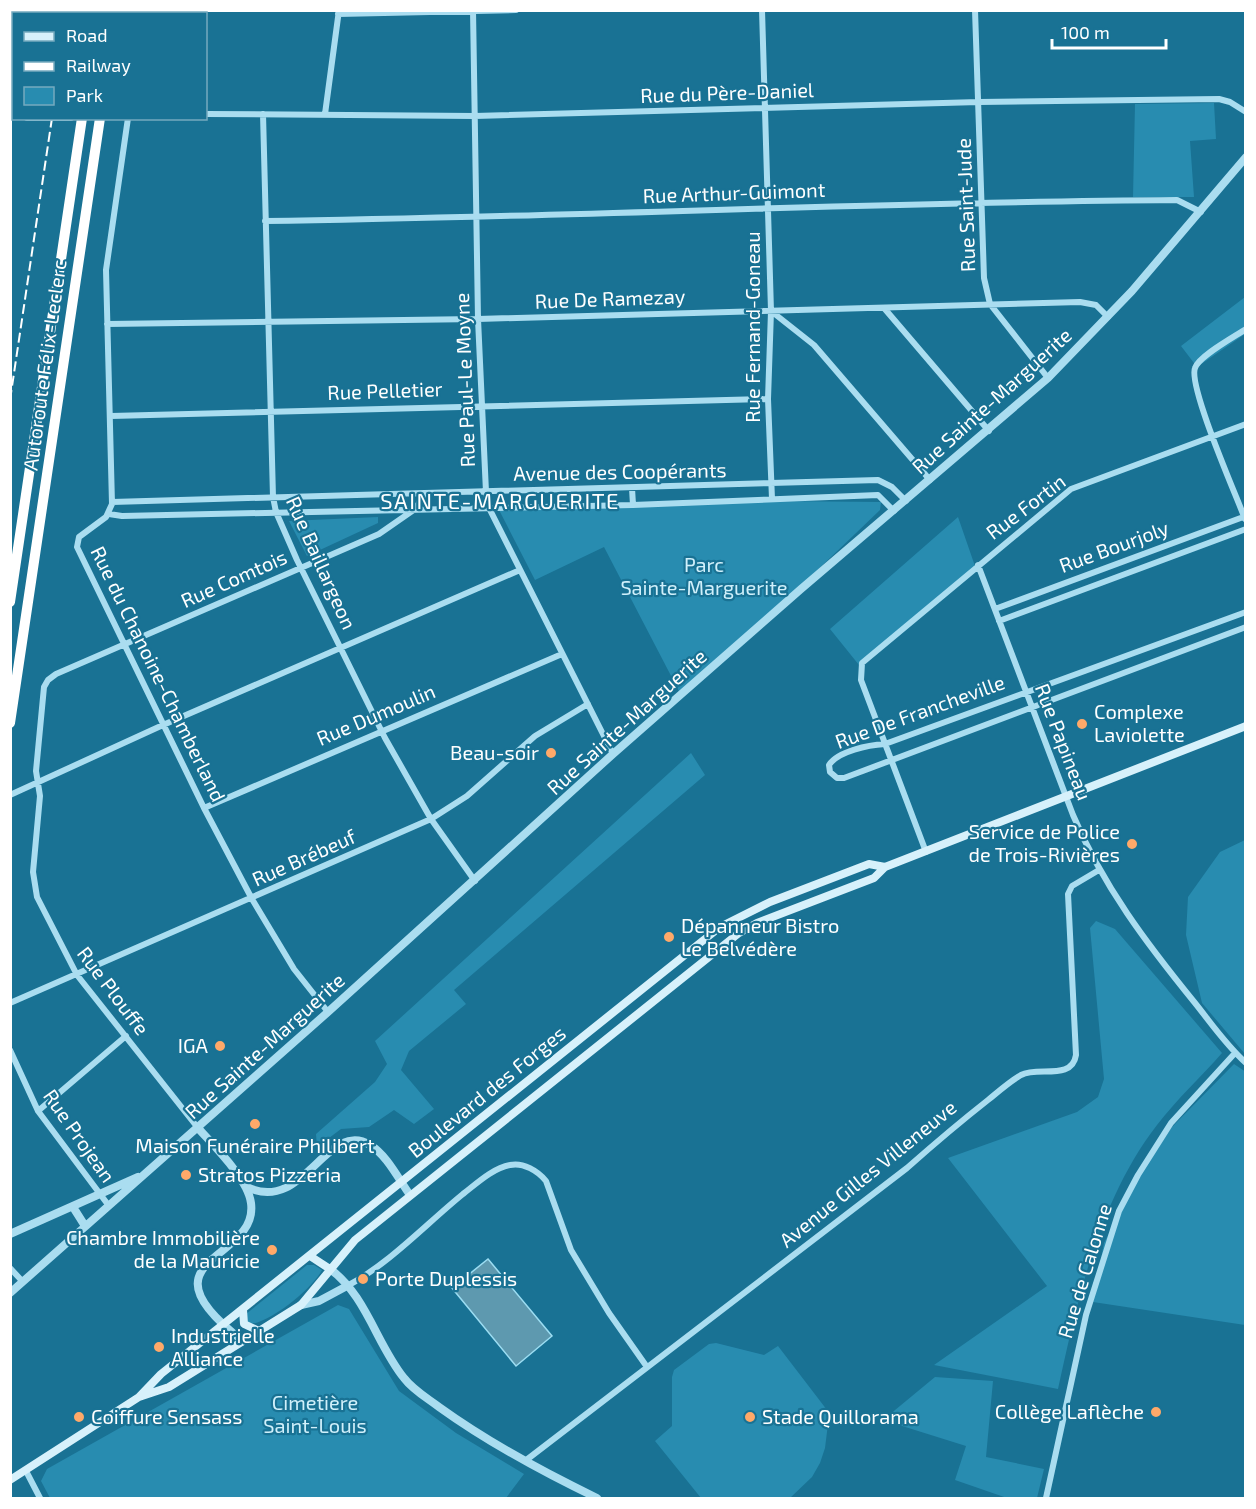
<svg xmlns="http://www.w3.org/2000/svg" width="1256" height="1509" font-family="'Exo 2',sans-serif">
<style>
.green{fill:#288cb0}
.water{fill:#5e99af;stroke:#9cddf2;stroke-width:1.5}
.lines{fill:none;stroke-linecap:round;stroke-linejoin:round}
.minor{stroke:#aaddf0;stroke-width:6}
.tertiary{stroke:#aaddf0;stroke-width:8}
.secondary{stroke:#d7f1fb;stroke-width:8}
.motorway{stroke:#fff;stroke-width:10}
.rail{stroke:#fff;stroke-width:2;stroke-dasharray:10 4.5;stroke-linecap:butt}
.poi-dot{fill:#ffa969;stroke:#197294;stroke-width:2}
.labels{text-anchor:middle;stroke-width:4.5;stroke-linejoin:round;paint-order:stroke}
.street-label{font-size:20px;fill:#fff;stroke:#197294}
.park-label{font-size:20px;fill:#d0f0fb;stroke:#197294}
.poi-label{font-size:20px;fill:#fff;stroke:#197294;text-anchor:start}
.quarter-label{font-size:22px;letter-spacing:1.5px;fill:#fff;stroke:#197294}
</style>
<rect width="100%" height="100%" fill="#197294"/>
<!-- green -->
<path class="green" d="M1214,103l2,36 -26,2 4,56h-61l2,-93z
M1245,297v37l-48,33 -16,-21z
M772,501l109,1 -1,8 -146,140 -53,45 -77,-148 -69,33 -37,-72z
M378,517v6l-71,33 -18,-35z
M958,517l18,52 -117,96 -29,-36z
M691,753l14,22 -251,215 12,14 -57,47 -8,19 33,39 -20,15 -20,-14 -25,17 -28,2 -24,18 -1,-13 59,-52 12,-18 -12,-23z
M1245,840h1l-1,214 -43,-51 -16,-68 2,-38 32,-45z
M1096,921l19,8 107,124c-21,24 -45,46 -65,72 -58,75 -79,173 -99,264l-124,-24 113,-79 -99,-128 129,-46 21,-15 6,-18 -14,-151z
M1234,1064l12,8 -1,253 -152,-23 11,-59 30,-59 38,-57z
M307,1265h7l8,5c-9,18 -54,55 -74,54l-2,-10z
M338,1305l11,4 50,82 57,42 68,41 -18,24h-456l-9,-17 6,-12z
M716,1343l48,12 14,-9 49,64 1,14 -3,24 -5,15 -8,14 -22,21h-89l-46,-57 17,-15v-49l2,-7 35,-26z
M935,1377l58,4 -7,76 58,12 -7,29h-30l-52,-18 11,-34 -83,-26z"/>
<!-- water -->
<path class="water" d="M488,1259l64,77 -36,30 -64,-78z"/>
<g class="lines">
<!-- minor -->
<path class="minor" d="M473,10l5,309 8,173 3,16 124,246
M762,10l9,301 -3,88 4,100
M975,10l9,268 6,26 58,74
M144,14v-4
M338,14l178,-4
M206,114l269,2 504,-14 240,-3 11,3 16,10
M263,114l10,383 3,15 21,48 88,178 46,81 44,62
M325,114l14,-104
M10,116h4
M27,118h44
M128,118l-22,152 6,234 -6,13 -27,20 -2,10 127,261 48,91 42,70 34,43
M265,221c304,-4 608,-19 912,-21l24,12
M884,308l105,123
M771,311l43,34 116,135
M107,324l371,-5 602,-17 16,3 12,12
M111,416l657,-17
M632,488l1,17
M112,502l766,-22 14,7 14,14
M109,514l13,2 511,-11 245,-10 16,16
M1245,519c-9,-24 -57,-133 -50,-151 4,-12 39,-31 51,-39
M978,565l95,250c30,71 74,129 122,188 16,20 31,42 51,60
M995,609l251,-93
M1246,612l-361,132c-16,1 -47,7 -56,21l1,7 7,6h7l402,-151
M999,621l247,-92
M10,795l153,-70 357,-155
M204,808l358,-154
M926,852l-65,-172 1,-17 209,-174 175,-65
M10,1003l421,-184 36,-23 68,-60 53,-32
M10,1050l28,61 71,95
M38,1111l88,-75
M198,1128l-121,-153 -40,-78 -4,-25 7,-76 -4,-25 8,-84 4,-7 8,-6 323,-140 36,-25 10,-15
M10,1268l13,14
M347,1286c42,-22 79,-62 116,-92 13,-10 30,-26 47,-29 13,-3 28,6 36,16l25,69 38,63 38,54
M525,1461l382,-293c26,-23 53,-46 81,-68 10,-8 21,-18 33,-25 17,-9 51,6 55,-20l-8,-161 4,-8 27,-16
M26,1471l14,27
M1046,1498l40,-183 33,-104 19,-36 33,-52 64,-70"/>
<!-- tertiary -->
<path class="tertiary" d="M198,1128c16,18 50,51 53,75 8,59 -118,53 -8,138
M247,1187c57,28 80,-69 123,-42 17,10 29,35 40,50
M73,1207l12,19
M10,1234l128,-57
M330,1269c36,26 47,76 74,109 9,12 23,20 35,29 50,36 104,65 158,91
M10,1293l318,-281 285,-258 188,-165 247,-211 84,-87 114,-134
M301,1305l18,-4 28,-15"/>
<!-- secondary -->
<path class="secondary" d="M310,1256l20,13
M243,1310l1,14 15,7
M139,1397l30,-10 132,-82 54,-65 384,-307 18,-10 117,-45 11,-11 361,-141
M10,1480l129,-83 22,-23 559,-447 50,-25 99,-38 16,3"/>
<!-- motorway -->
<path class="motorway" d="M98,14l1,-4
M117,14l1,-4
M10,602l72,-484
M10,723l90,-605"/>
<!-- rail -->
<path class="rail" d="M64,14v-4
M10,400l42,-282"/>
</g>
<!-- markers -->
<g class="poi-dot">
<circle cx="1082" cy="724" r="6"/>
<circle cx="551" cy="753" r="6"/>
<circle cx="1132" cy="844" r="6"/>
<circle cx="669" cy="937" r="6"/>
<circle cx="220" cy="1046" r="6"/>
<circle cx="255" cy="1124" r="6"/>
<circle cx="186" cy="1175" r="6"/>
<circle cx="272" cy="1250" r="6"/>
<circle cx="363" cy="1279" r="6"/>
<circle cx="159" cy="1347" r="6"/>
<circle cx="1156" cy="1412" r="6"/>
<circle cx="79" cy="1417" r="6"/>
<circle cx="750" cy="1417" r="6"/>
</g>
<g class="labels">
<!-- street labels -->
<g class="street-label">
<text transform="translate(727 93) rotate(-2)" y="7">Rue du Père-Daniel</text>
<text transform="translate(734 193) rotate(-2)" y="7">Rue Arthur-Guimont</text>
<text transform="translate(966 205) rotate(-92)" y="7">Rue Saint-Jude</text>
<text transform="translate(610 299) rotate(-2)" y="7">Rue De Ramezay</text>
<text transform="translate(753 327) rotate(-90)" y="7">Rue Fernand-Goneau</text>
<text transform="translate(45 365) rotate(-82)" y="7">Autoroute Félix-Leclerc</text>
<text transform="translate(465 380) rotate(-92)" y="7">Rue Paul-Le Moyne</text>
<text transform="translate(385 391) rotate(-2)" y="7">Rue Pelletier</text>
<text transform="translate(992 401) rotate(-42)" y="7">Rue Sainte-Marguerite</text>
<text transform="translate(620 472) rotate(-1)" y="7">Avenue des Coopérants</text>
<text transform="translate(1026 507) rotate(-37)" y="7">Rue Fortin</text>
<text transform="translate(1114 547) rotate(-20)" y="7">Rue Bourjoly</text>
<text transform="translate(321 563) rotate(66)" y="7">Rue Baillargeon</text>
<text transform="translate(234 579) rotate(-24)" y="7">Rue Comtois</text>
<text transform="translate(158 674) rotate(64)" y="7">Rue du Chanoine-Chamberland</text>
<text transform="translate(920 712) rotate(-20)" y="7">Rue De Francheville</text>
<text transform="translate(376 715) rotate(-23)" y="7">Rue Dumoulin</text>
<text transform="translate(627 722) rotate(-42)" y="7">Rue Sainte-Marguerite</text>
<text transform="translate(1063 742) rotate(69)" y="7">Rue Papineau</text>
<text transform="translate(304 858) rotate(-24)" y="7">Rue Brébeuf</text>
<text transform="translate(113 991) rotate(53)" y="7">Rue Plouffe</text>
<text transform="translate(265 1046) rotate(-42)" y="7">Rue Sainte-Marguerite</text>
<text transform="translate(487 1092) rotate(-39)" y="7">Boulevard des Forges</text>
<text transform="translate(79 1136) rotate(55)" y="7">Rue Projean</text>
<text transform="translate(868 1174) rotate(-39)" y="7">Avenue Gilles Villeneuve</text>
<text transform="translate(1085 1271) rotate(-73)" y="7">Rue de Calonne</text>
</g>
<!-- park labels -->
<g class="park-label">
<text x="704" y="572">Parc<tspan x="704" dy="23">Sainte-Marguerite</tspan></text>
<text x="315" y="1410">Cimetière<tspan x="315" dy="23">Saint-Louis</tspan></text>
</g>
<!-- poi labels -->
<g class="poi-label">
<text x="1094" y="719">Complexe<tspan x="1094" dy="23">Laviolette</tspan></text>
<text x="539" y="760" text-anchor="end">Beau-soir</text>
<text x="1120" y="839" text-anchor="end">Service de Police<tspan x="1120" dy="23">de Trois-Rivières</tspan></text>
<text x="681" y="933">Dépanneur Bistro<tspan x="681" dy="23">Le Belvédère</tspan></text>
<text x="208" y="1053" text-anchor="end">IGA</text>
<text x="255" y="1153" text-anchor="middle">Maison Funéraire Philibert</text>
<text x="198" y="1182">Stratos Pizzeria</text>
<text x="260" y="1245" text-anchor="end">Chambre Immobilière<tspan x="260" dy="23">de la Mauricie</tspan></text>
<text x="375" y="1286">Porte Duplessis</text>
<text x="171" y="1343">Industrielle<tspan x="171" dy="23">Alliance</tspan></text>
<text x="1144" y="1419" text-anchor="end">Collège Laflèche</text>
<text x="91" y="1424">Coiffure Sensass</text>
<text x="762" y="1424">Stade Quillorama</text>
</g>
<!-- quarter labels -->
<g class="quarter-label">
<text x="500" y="509">SAINTE-MARGUERITE</text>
</g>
</g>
<!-- border -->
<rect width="1256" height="1509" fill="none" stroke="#ffffff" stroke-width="24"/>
<!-- legend -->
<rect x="12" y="12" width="195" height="108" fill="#197294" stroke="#75aabf" stroke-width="1.5"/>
<rect x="24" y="32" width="30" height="9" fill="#d7f1fb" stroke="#75aabf" stroke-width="1.5"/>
<text x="66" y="42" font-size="18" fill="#ffffff">Road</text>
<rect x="24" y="62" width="30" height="9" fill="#ffffff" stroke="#75aabf" stroke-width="1.5"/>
<text x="66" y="72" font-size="18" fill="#ffffff">Railway</text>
<rect x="24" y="87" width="30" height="18" fill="#288cb0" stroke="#75aabf" stroke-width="1.5"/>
<text x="66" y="102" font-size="18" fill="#ffffff">Park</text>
<!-- scale -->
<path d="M1052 39v9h114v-9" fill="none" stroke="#ffffff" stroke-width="3"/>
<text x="1061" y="39" font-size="18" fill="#ffffff" stroke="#197294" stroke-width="4.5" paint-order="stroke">100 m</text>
</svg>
